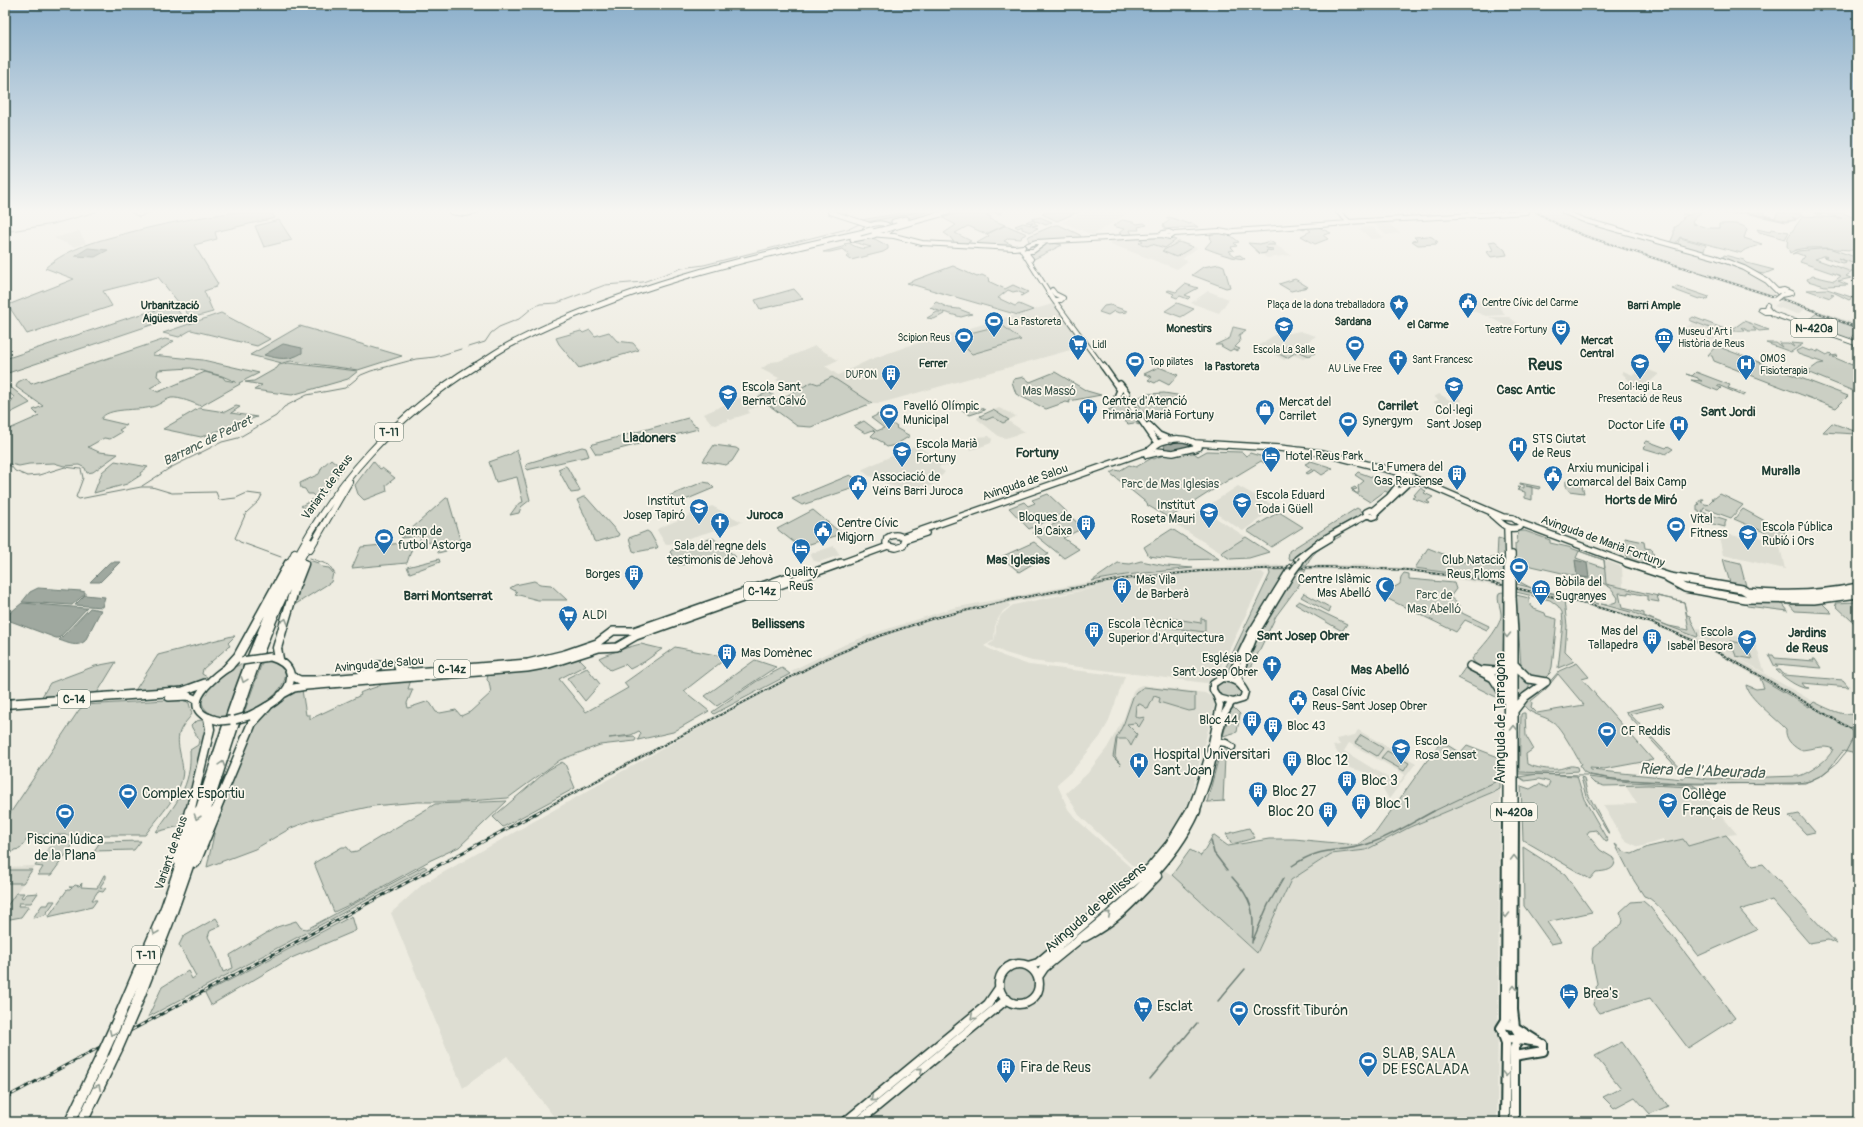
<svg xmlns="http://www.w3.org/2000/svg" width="1863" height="1127" font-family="Pangolin,sans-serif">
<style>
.built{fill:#ddddd2;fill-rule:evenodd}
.green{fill:#cbcfc4;stroke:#75867c;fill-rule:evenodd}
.water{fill:#9fa89f;stroke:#6c7d74}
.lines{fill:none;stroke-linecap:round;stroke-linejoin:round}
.stream-far1{stroke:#6c7d74;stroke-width:1}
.stream{stroke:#6c7d74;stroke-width:1.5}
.secondary-far3-casing{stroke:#1f3d34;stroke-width:6}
.secondary-far2-casing{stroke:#1f3d34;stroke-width:8}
.secondary-far1-casing{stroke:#1f3d34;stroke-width:9}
.secondary-casing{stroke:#1f3d34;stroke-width:11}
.primary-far3-casing{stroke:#1f3d34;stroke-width:6}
.primary-far2-casing{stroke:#1f3d34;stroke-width:8}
.primary-far1-casing{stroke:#1f3d34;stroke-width:10}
.primary-casing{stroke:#1f3d34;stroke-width:12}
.highway-far3-casing{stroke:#1f3d34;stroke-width:7}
.highway-far2-casing{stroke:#1f3d34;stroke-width:8}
.highway-far1-casing{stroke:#1f3d34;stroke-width:11}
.highway-casing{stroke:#1f3d34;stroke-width:13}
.secondary-far3{stroke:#fbf7ec;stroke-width:4}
.secondary-far2{stroke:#fbf7ec;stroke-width:5}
.secondary-far1{stroke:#fbf7ec;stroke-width:6}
.secondary{stroke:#fbf7ec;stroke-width:8}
.primary-far3{stroke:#fbf7ec;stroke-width:4}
.primary-far2{stroke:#fbf7ec;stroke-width:5.5}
.primary-far1{stroke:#fbf7ec;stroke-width:7}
.primary{stroke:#fbf7ec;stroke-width:8}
.highway-far3{stroke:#fbf7ec;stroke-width:5}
.highway-far2{stroke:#fbf7ec;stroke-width:6}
.highway-far1{stroke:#fbf7ec;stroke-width:8}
.highway{stroke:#fbf7ec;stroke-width:10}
.rail-far1-casing{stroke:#1f3d34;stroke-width:2}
.rail-casing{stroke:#1f3d34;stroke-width:3}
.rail-far1{stroke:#fbf7ec;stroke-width:1;stroke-dasharray:2;stroke-linecap:butt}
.rail{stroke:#fbf7ec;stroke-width:1.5;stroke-dasharray:4.5;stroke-linecap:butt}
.secondary-bridge-far1-casing{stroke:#1f3d34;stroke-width:8;stroke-linecap:butt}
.secondary-bridge-casing{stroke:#1f3d34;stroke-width:9;stroke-linecap:butt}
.primary-bridge-far1-casing{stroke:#1f3d34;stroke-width:6;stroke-linecap:butt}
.primary-bridge-casing{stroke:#1f3d34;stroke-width:10;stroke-linecap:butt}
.highway-bridge-far1-casing{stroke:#1f3d34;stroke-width:7;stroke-linecap:butt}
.highway-bridge-casing{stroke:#1f3d34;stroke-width:13;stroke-linecap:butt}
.secondary-bridge-far1{stroke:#fbf7ec;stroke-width:5}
.secondary-bridge{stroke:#fbf7ec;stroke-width:6}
.primary-bridge-far1{stroke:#fbf7ec;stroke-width:4}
.primary-bridge{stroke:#fbf7ec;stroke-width:7}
.highway-bridge-far1{stroke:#fbf7ec;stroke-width:5}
.highway-bridge{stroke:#fbf7ec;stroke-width:10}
.oneway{stroke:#8d9a90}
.labels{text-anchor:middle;stroke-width:3.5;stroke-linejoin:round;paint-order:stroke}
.far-poi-label{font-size:10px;fill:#1f3d34;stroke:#fbf7ec;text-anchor:start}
.far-neighbourhood-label{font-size:11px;font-weight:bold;fill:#1f3d34;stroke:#fbf7ec}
.shield{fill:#fbf7ec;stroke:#61756b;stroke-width:1}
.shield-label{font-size:11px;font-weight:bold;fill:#1f3d34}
.poi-label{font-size:12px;fill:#1f3d34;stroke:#fbf7ec;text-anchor:start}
.park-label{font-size:12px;fill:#415a51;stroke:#fbf7ec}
.street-label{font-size:12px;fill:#1f3d34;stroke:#fbf7ec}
.neighbourhood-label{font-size:13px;font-weight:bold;fill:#1f3d34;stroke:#fbf7ec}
.water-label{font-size:13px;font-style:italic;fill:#455d54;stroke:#fbf7ec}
.near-street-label{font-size:14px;fill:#1f3d34;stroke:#fbf7ec}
.near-poi-label{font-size:14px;fill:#1f3d34;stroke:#fbf7ec;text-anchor:start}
.near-water-label{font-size:16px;font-style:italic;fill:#455d54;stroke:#fbf7ec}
.far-town-label{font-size:17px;font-weight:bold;fill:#1f3d34;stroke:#fbf7ec}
</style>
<rect width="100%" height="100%" fill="#eeece1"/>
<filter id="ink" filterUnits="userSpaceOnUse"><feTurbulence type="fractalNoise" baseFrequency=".025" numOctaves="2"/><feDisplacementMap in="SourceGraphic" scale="8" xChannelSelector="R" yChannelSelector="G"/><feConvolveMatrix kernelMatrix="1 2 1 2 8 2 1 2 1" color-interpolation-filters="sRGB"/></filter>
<g filter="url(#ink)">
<!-- built -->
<path class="built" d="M1086,212h40l2,1 -35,22 -31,-13z
M1534,212h25l28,11 60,16 91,28 28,16 9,12 76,27 7,3v4l-52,-20 -9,5 -23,-8 7,-5 -8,-4 -191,-61 -28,-13z
M1387,222l13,11 -14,2 -13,-12z
M1373,227l11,11 -13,1 -12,-11z
M79,231l7,12 -11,4 -21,-9z
M1160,236l12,2 25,10 -15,11 6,2 -11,8 -69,-26 6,-3z
M1270,241l21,14 -24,3 -18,-13z
M1848,261l10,4v10l-21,-8z
M1208,291l21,8 -10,14 -28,-10z
M1492,300l14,15 -20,1 -23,-9 -5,-6z
M1056,303l26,38 1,3 -2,3 -200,56h-9l-40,-25 -14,6 -6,-2 -15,9 -21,-11 3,-2 -18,-9 10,-7 8,-1 36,-15 23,14 -13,6 13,9 31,-15 39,-14z
M1489,317h20l11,8 -14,1z
M1693,322l30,11 -11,8 -29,-11z
M1300,331l16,5 -15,10 14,7 -12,6 -10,-4 -9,5 -26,-14 21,-14 11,1z
M1646,369l13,5 -20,17 -17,-18 1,-2 10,4 3,-2 4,1z
M1439,394l11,6 7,-3 5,3 -8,4 6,4 -5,3 -7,-4 -4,2 -11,-7 6,-2 -5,-3z
M744,396l4,1 9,6v3l-9,4 2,3 -12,4h-3l1,1 -5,2 -3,-1v2l-5,1h-3l1,1 -5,2 -4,-1 -8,-10z
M999,408l17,8 -8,5 17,11 -19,6 -6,-1 -23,-18 1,-2z
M989,436l3,3 -1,4 -8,3 -12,4 -6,-5 13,-8z
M916,445l33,22 -8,-2 -2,3 6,4 -12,13 -12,5h-11l-22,-5 -5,-6 -14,-3 -7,-6 1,-1z
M1238,486l38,21 -33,24 -37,-24z
M712,506l30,16 -76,23 -9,-15 2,-2z
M1202,509l44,28 -25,16 -44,-28z
M1718,532l31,7 -2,-5 32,8 6,27 -62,-14z
M834,546l6,9 -21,7 -5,-1 -4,-7z
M1604,560l18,7 1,21 -17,-4z
M1285,565h82l63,5 87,15 117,28 55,20 41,21 84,48 -5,5 -97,-56 -34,-16 -31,-12 -34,-11 -97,-23 -102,-17 -66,-3 -117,3h31l3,3 -50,104 -9,4 -174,-22 -27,-8 -17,-8 6,-4 2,-9v-6l5,-11 12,-10 87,-18 -92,16 2,3 -7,5 -5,8 -3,7 -1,14 -10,6 19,10 26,9 96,11 -17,47 -8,14 -27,33 -16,14 11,25 8,10 62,55 21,-7 13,8 85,78 34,-73 40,-26 35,-4 44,-23 90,-38 -3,333h-939l-51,-66 -44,32 -72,-175 32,-29 260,-147 113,-61 -5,-5 59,-29 25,-9 78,-25 173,-33 34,-5z
M1697,628l49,10 1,4 8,1 10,30 -67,-37z
M1142,685l63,8 7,4 3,6 -25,95 -10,21 -10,16 -30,35 -4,-1 -57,-54 -13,-22 21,-19 20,-26 17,-30 9,-27 4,-4z
M1358,730l58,33 -27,36 -14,-24 -28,-8 -14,-21 7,-1 -4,-6 19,-4zM1349,743l55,31 1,1 -7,9 -54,-33z
M1625,785l66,2 8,2 38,45 -16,2 -33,10 -5,-7 -18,4 -2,-3 -24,7 -15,-7 -21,-35 34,-1z
M35,866l-19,27 -11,16v-42z"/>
<!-- green -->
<path class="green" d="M239,212h32l4,6 -60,14 2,7 -23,6 24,39 -2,3 -12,4 9,21 -22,6 -33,-41 -55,14 9,15 -85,28 -19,-29 66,-26 -29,-11c24,-21 56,-28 86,-36 36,-9 72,-16 108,-20z
M908,212h20c-20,5 -48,18 -67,8z
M961,212h41l-3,2 -5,-2 -8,3 5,2 -1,2 15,6 -19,9 -18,-8 -13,7 16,8 -7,3h-9l-5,-7 -6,-4 12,-8 -13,-7z
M1048,212h30l-21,9 -15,-7z
M1694,212h7l-9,10 1,2 16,4h10v-4c7,0 22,-2 28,5l-3,9 18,6c-7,4 -16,3 -21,9l-61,-16 -5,7 -5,-1 4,-9v-7h2l8,-9h-2l6,-3 -6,-1 8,1z
M1716,212h48v3l11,3 3,-6 25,2 -6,5 -5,-2 4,3 -10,2 -41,-9 -16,1z
M1814,212l8,2 -6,-2h26l16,8v30c-16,1 -55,-7 -68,3l-3,-7 1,-9 15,-21 39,2 -18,-4 -6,1z
M1040,217l12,5 -6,3 -10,-4 -2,2 4,2 -6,1 6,2 -8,4 -8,-3v-3l-4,2 -3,-2 8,-3 8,2 -1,-1 3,-1 -7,-1 4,-2 5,1 -3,-2z
M1169,217l20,7 3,-1 6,4 -33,2 -2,-4 7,-5 -4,-2z
M279,220l13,20 -28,7 -9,-21z
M1122,220l11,2 4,2 7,-1 3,2 -9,2 1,3h-9l2,5h-7l-6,-2 5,-4 -11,-3z
M1055,225h4l21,10 1,3 -52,4 -1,-4 1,-2z
M1004,226h4l19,8 -5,2 -1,3 -12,-1 -5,3 11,5h-2l-38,-2 14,-8 -2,-2z
M1316,226l15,7 -8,2 5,4 -13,5 -14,-8 10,-5 -4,-3 -3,2 -5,-2z
M1757,229l13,3 1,-3 18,3 -4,7 -26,-7z
M1220,232l10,3 9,7 -5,1 3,3 -6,1 3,3 -5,1 6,5 5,-1 5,4c-14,-1 -27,-6 -40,-11l6,-7 -1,-7z
M1160,236l16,4 -11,8 -13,-4 -5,2 -8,-3 4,-2 -3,-2z
M1428,236l4,1 6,5h-3l2,2 -19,1 -6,-4 5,-1 -3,-3z
M869,238l6,1 13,7v3l-5,3 -32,8 -4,-3 2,-3 -6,-5 -13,3h-7l23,-6 -2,-2 5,-1c8,5 14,7 22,4l-18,-5z
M1680,238l26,7 -3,8 -26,-8z
M1270,241l6,4h-9l-1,3 7,1v2l-6,-1 -1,3 -6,1 -12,-11 12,1z
M1495,241l10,9 2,5 -16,2 -4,-5 6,-2 -4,-8z
M1179,242l14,5 -17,10 -14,-6z
M1054,243l8,2 -28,14 -6,-5 16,-10z
M1829,248l29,10v7l-20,-7 8,4 -4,1 -19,-6h4c-5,-3 -7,1 -12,2l37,13 -6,4 5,2 -13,3 10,4 -23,1 -17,-5 -1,-2 6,-3 21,5 7,-5 -41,-14 4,-6 -8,-3 -4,1 6,-3z
M1724,255l20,5 3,3 27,7 -10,4 -6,-1 -36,-14z
M1219,264l5,2 6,21 -4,1 -34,-13 11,-8z
M953,266l24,11 5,-2 8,4 -2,2 17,8 8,-4 15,7 -7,4 2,-2 -6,-3 -4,1 -5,-2 -10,8 17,8 4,-2 14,6 -15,5 -111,-32z
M1295,279l13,8 -17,4 -12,-7z
M1185,284l13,4 -13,7 5,2 -2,2 -8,-3 -3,2 -5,-2 2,-2 -7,-3 2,-1 7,2z
M1677,286l32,11 -1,1 1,1 -1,1 -7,-2 -2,1 -27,-10z
M794,289l9,10 -43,10 -5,-9z
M1827,289l24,8 1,1 -3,2 -16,-8 -2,2 3,1 -4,3 -23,-8z
M936,302l13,6 10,1 13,5 -11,3 -18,-5 1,2 -10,5 -7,-1 10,-6h5l-12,-4z
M1177,303l17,6 -13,8 -16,-6z
M174,305l7,10 -176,59v-15l123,-41z
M1110,305l17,6v1l-8,1 -5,-2 -6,4 -9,-3 5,-6z
M221,313l49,26 -13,7 -66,-16 -12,7 -16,-4z
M1817,313l41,16v8l-5,-2 -4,4 -45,-16z
M1693,317l34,13 -4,3 -34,-13z
M1744,321l25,9 -10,1 -6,-4 3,4h-8l-6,-4 3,4h-15z
M1002,325l19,15 -49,14 -18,-17z
M300,326l102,30 -44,14 -67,-9 -9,2 -32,-8z
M1233,327l13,3 -7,5 1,7 -5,5 5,2 -3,2 -4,-2 -3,2 -9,-5 1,-1h-7l15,-7z
M590,330l5,6 14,-4 8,9 16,2 6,7 -60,18 -20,-24 -3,-6 25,-7 2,2z
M165,339l9,2 -22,14 51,5 56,13 -20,10 1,1 -39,22c-8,-3 -21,-9 -30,-8 -7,2 -13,8 -20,9 -12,4 -44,0 -50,12l26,6 -8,5 3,2 -12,7 -6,-1 -16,9 11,5 19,2 -25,18 -6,1 -2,-5 -6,-3 -15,1 -10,-3 -25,1 -10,2 -14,-3v-32l34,-15 -6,-6 10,-4 -27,-19 2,-5 8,-4 5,6zM191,368l31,8 14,6 -11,-2 -2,-3 -18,-5 -47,20 -8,-4 13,-7 -6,-5 1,-6z
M1766,343h10l6,4 -3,-4h9l6,4 -3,-4 12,1 -12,8z
M1287,346l8,4 6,-4 14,7 -6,3 -11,-5 -11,7 -12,-6z
M1715,347h4l129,49 -12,12 -122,-47 -2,-5 -4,-1z
M1802,348l8,3 2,-1 6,2v-2l9,5 3,-2 2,2 -2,1 8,-1 -2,2h-3l19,8 1,-2 5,2 -3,1 3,1v26l-51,-21 11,-8 6,-1 -26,-9 -2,-3z
M288,363l70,8 -10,8 -56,16 -38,-5 8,-5 -17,-3 9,-1 23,-13 2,-3z
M1159,367l19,8 -9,10 -10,-5 -4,3 -7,-3 4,-3 -8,-3z
M1055,372l32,19 14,4 -32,6 1,2 -4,-1 -20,7 -30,-15 -4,-12 2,-3 10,-2 6,5z
M1696,372l34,13 -2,3 18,6 -3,2 -25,-11 -1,1 4,2 -3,3 -27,-11 11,1 -4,-2v-1l-12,-4 6,2z
M832,377l40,26 -61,24 -14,-1 -39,-29 10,-5 6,4 -3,3 6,2 35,-19 6,2z
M7,384l23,19 -22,11 -3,4v-6l9,-15 -9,-8v-4z
M1164,393l13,2 4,3 -32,18 -3,-1 -11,-16 11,-5z
M954,401c10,4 21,3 31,9l-15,5 -19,-12z
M1122,404l4,1 13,20 -5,-2 -6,1 -8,-7h-3l-9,-7z
M236,406l4,1 -9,6 26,4 -56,20 -38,-8 36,-21 26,4z
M993,410l16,10 -6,3 -10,-6 -7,3 -6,-4z
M881,413l11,7 -2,2 7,5 -1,1 14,8 -15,9 -8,2 -4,-3 1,-1 -13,-7 4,-4 -2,-2 -8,3 -11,-7 10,-5 13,10 7,-3 -13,-10z
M688,418l6,7 3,1 1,3 -98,25h-4l-5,-8 2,-2z
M1832,423l25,9 -2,2 -32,-2z
M1647,441l19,7 2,-2 5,3 -7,5 -5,-2 -1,1 -17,-5 3,-3 -2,-2z
M714,445l22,3 3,2 -7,11 -6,4 -23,-4z
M582,447l4,1 3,8 -62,14 -1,-5 2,-2z
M517,450l13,50 -9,7 -2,6 -9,2 8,-11 5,-2 -6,-25 -21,5 -7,-20 20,-7z
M1207,451l35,1 4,4 4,-3 10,3 3,-2 8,4 -7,5 -3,-2 -30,18h-1l-61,39 -22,-13 1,-1 -38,-31 6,-3 3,1 10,-6 7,2 16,-9 2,1c11,-6 27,-5 40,-6l4,3z
M331,459l12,10 -32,43 -10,-6 15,-8 -4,-4h-4l-3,-5 -4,-1 -1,-5 19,-9 3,-7z
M115,461l33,6 -8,6 1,2 -14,9 -33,9 8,-21z
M373,461l7,8 2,-1 13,10 -9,7 1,6 -23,9 -6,-6 -3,-9z
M1311,461l22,7 -11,7 -7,-5 -7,4 -2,-1 6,-4 -7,-5z
M565,466l2,1 13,23 -1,2 -8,1 -13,-24z
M1358,472l36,13 -5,8 -4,-2 -15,11 -18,-11 1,-1 -2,-1 4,-2 2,2 -4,1 3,3h3l-1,-7 6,-5 -9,-6z
M850,475l9,6v4l-2,2 -55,18 -10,-6z
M1566,481l16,4 2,8 -15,-2 -3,-3z
M703,482l6,1 5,5 -43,18 -7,-8z
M1520,483l20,4 -1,2 -13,-3 6,1v13l-7,-2v-6l-8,-2 2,-1 -2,-2 7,1v-3l-4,-1z
M1420,488l6,3 -2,2 9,4 -6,4 3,2 -1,1 -17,-6 4,-2 -2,-1z
M1048,494l19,18 -38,17 -20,-21 15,-6 4,4 7,-3 -3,-3z
M1720,494l23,11 -12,13 -27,-10 -2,4 25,8 -2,3v4l-24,-6 -2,-10h-2v-6l3,-1 -2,-1 3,-4h2l-2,3 6,3 6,-6 -2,-1h4z
M583,497h3l33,37 -1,2 -22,6 -2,-1 -8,-23 -9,-18z
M446,498h2l13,45 -15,3v5l-8,2 -2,-11 -17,1 2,-7 -20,2z
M1357,508l3,2 1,5 -27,14 7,7c-12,7 -30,15 -34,29h-18l5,-5 -6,-1 1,-8z
M1743,509l42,23 -3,5 -11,-2 -37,-16z
M813,510l29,24 -42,13 -23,-18z
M1279,512l24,15 -32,20 -24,-16z
M1071,517l12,11 -20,10 16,11 -15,9 -31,-25z
M1172,529l47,30 -40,1 -30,-4 -5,-9z
M647,531l3,2 8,14 -1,1 -21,4 -3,-1 -4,-13z
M1518,531h7l25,9v3l18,4 36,13 2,24 78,18 3,13 3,1c1,7 7,12 8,20l-1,1 -63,-24 -33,-9 6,1 9,-3 2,-4 -7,-10 -10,-6 -78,-18v3l-6,3 -1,2 4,10 13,7 65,15 -82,-20 -1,-40 2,-1zM1579,551l25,9 1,8 -29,-10zM1628,592l20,4v4l11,2 -2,-6 27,6 5,28 -20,-4 -25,-10v-3l-22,-5 -3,-15 9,1z
M1246,537l23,15 -20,6 -19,1 -9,-6z
M713,538l23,19 -56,8h-2l-8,-13 2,-2z
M1498,538l7,2v41l-90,-13 13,-20 35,14 25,2 3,-7 6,1z
M1625,538l19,4 1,6 7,1 2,7 -8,-1 1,11 -20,-6z
M414,542l-7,21 -55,5 9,-21z
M1034,542l15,12 -30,18 -18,-15z
M439,559l1,3 -30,11 -3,-6z
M1723,559l17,4 6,23 -16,-3z
M309,560l9,3 4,4 7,1 4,5 -2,9 -35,22 5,-25z
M1141,561l25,5 27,2 -67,7 -34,6 26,-18 12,1z
M1306,569l-7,16 -23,31 -29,60 -6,1 -17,-6 46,-97 -1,-4z
M1404,573l5,1v5l45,4 2,6 -6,8 8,7 4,9 27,13 -2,4 -22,-10 -9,12 -70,-34 7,-10 7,-4 1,-7z
M534,581l6,3 11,1 16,15h-29l-23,-6 2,-2 -7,-4 5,-3z
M1516,589l48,11 3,26 -2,25 10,10 -17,7 5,-45 -1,-11 -4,-6 -8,-6 -34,-8z
M1502,592l3,1 -2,58 -5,16c-10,3 -20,2 -26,-8 9,-12 25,-26 29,-42 1,-8 -5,-16 -2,-24z
M1304,593l27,15 -2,4 -28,-15z
M1516,595l13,3v5l5,6 11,4 1,3 11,3 -5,48 -2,6 -7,7h-9l-13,-14z
M1858,599v23h-5l-18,-17h2l-1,-2 19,-1 -1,-2z
M1299,601l48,23 -5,7 -47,-27z
M1761,601l21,2 6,8 -41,-5 -1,-3z
M1822,603l10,10 -37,-2 -6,-7z
M1169,618l32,5v-5l4,1v13l-49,-6v-4l11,1 2,-1z
M232,636h3l-7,7 2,3 -2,1 -25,22 -1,5 5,3c-17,13 -35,10 -54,12 -6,0 -12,3 -19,3l24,-37z
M1730,641l16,3 6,15 -16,-3z
M641,644l21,5 -18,13 -14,7 -5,-5 -15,6 -11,-12c5,-3 35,-13 42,-14z
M675,647l41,8 13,1 -45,35 25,20 -36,21 -35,8 3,-7 -2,-2 -8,4 -22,3 25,-2 2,3 -1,2 -35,4 -40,15 -52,38 -52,4h-38l-45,4 -58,13 -24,9 -36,21 -48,18 10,-47 36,-90c8,-15 31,-38 49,-40l4,25h4v4l51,-24 -1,-2c5,-3 15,-5 21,-8l-1,-3 31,-2 -3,9h5l-6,14 1,5 21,-7 7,11 4,1 16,-3 5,6 9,-4 21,-19 -2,-11 -2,-2 1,-6 90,-17 8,8 -27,14 27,33 42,-24 -4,-5z
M1769,655h4l2,3 39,3 -1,-2h2l6,9 -45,-4 2,3h-3z
M263,660c48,3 8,48 -19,53z
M755,660l21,7 -59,39 -12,-10z
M116,662l-20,33 -55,3 9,-15 45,-17z
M246,662l-20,55c-6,0 -15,-2 -20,-7 -18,-19 26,-43 40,-48z
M1577,663l12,14 -7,2 71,81 -49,9 -14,-1 1,2 92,9 4,-3 20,3 92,-3c10,-3 30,-16 34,-27 -10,-5 -23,1 -33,1 -9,-5 -15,-12 -14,-21 -9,-10 -39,-32 -40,-44l10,4 8,-1 -4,-10 49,29 5,-5c13,6 30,16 44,11v36l-6,4 -9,-2 -14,18 -9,7 -10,5 -17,3 -109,-1 -70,-4 -23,-4 -7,-3 -5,-7 2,-1c-6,-10 -20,-37 -28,-42 -9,-7 -26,-7 -30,-19l24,-18 12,-14zM1558,674l26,31 -47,8 -6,-6 1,-4 -1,-2 15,-12z
M587,668l13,16 -15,17 -18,-23z
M782,668l8,6 -76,40 -2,-2 45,-31z
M1465,668c17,2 32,13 33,30l-40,-20z
M1776,670h4l4,5 59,5 6,7 -47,-4 3,4 4,1c-9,2 -26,-11 -33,-18z
M1517,671c17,14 15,15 1,29z
M1223,681l12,2 7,8c-2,13 -17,8 -24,3l-2,-9z
M1144,687l51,6v17l-6,1 -30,-9 1,-4 -6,-2 -6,13 -8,-5 -4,1 -1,11 4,2 6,-1 -6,10 -4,-4 -8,1 10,10 -6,12 -4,-7h-10l-2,18 6,8 -8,-8 3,-18 8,-16 9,-26 3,-5z
M182,699l7,4 3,11c-3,5 -8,9 -11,15 -8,15 5,33 1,49 -3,18 -26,42 -37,57h-115l-10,14 -6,1 -3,4 -6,1v-34l74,-111 6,-5z
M1661,703l3,3 -34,8 53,57 -1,2 -57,-61z
M1231,708h3l6,6 -3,18 -14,4z
M1523,713h2l1,23 7,12 -1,2 -6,4 1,10c9,4 22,6 31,5 8,-1 11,-5 19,-2l1,4 -32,2 -27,-1 2,-58z
M202,720l5,8 -23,97 -28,7c20,-30 36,-44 34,-82l8,-5 1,-5 -8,-14 5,-5z
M1361,735l22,13 -6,8 -22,-13z
M1441,741l19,12 7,-8 34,13 -1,31 -90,38 -44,23 -35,4 -40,26 -34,73 -85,-78 18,-25 11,6 12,-21 15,11 41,-7h25l63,6 19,-13z
M1222,745l5,1v11h-2l-2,44h2l-16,1h-2z
M1387,751l22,12 -5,8 -23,-13z
M562,762l3,2 10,24 -72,39 -10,-10 55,-47z
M1537,774l40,2 7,23 24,42 -2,1 -10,-12 -7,1 -2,3 13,16 15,9c1,12 -10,12 -19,13l-6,7 -67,-39 -2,-54 9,3 9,-5 8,4 3,-6 -11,-3 -14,2 -6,-4z
M1581,777l3,1 3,14 22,41h-1l-22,-36z
M1588,777l42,5 63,3 6,4 -8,-2 -43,-2 -44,1 -10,-3z
M507,801l-48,46 -28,13 -78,43 -19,9 -20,-49 28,-16h5l4,5 6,-1 78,-47z
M1799,814l16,18 -9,2 -17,-18z
M1249,828l6,10 -23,6 -6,-10z
M1726,835l27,31 10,-2 74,80 -9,-4 -19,3 -37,-43 -32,10 17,20 -59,26c-12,-14 -38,-56 -54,-60l-11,-17 -18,-35 10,8 7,2 16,-7 35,-8 5,7z
M141,841l-7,9 -40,1 6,-9z
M53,842h22l-24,33h-13l5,-8 -8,-1z
M1523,847l42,27 27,38 -45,10 14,20 -10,2 -27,-38z
M424,866l3,2 -279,149 14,-30 26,-16 4,8 4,-3 -17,-31 4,-8 33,-19 5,8 -11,5 -2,6 8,15 7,20 10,-4 -3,-13 47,-28 19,-6 5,7 6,1z
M5,870h27l-9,13h-18z
M104,875h2v3l-6,9 6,1 -3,4 -5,-1 -6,9h5l-5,7 -44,10 19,-27h3l2,-2 -3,-1h4l2,-2 4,1 3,-3 -1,4 16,1z
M16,893h8l-3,4 2,1 3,-4 12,-1 -7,10h-12l-1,3h11l-8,11 -16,3v-11z
M50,901h5l-10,14 -12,3 9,-13h6z
M1643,901l7,6 85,111 -47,30 -38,-50 -51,15 -6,-8 4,-22 -5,-24 1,-11 29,-24 1,-4 -3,-8 11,-10z
M352,916l4,14 -1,1 -66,28 -78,46 -6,-12z
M1002 984a17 17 0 1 1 34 0a17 17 0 1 1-34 0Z
M1622,1042l46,64 -18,8 -15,-17 -21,11 -11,-11 18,-9 -26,-32z"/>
<!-- water -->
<path class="water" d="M88,248l20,2 -13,7 -20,-1z
M283,344l19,4v5c-13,8 -23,6 -38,2z
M1183,441l6,3 1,3 -25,4 -1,-7z
M1575,560l12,3 2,15 -12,-2z
M110,562h10l-20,20h-10z
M38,588l43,3 4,1v2l-13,11 -50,-3 8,-10z
M85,595l20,2 -3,10 -27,-2z
M22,603l63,5h2l-28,30h-3l-51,-19v-2z
M90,608l11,2 -16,31c-8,7 -17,2 -26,-1z"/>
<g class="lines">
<!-- stream-far1 -->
<path class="stream-far1" d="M131,212l8,5 11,-5
M1746,212l40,9 9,-1
M866,222l53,-10
M5,232l48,-8 43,-12
M469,347l16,-5 6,-9 8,-6 20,-8 13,-11 8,-4 17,-1 48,-18 38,-3 39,-14 22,-3 147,-37 8,-4
M5,465l6,1 4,5 12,5 12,-1 26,-8 16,2 2,9 -7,19 3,2 62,-12h11l20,6 44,-1 3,8 17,-2 11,-5 15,2 -3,6 -13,12 -11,25 5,4 41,15
M142,486l28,-18 52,-26 16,-4 38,-22 8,-9 23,-12 38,-7 16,-13 10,-4 45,-12 19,-2 26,-8
M310,558l19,7 6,9
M1519,774l68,1 33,5 77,4 108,-1 17,-8 15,-12 8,-10 13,-24
M1432,812l67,-32"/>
<!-- stream -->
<path class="stream" d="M1211,840l3,13 13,17
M1292,866c29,-21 46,-12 76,-22 22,-7 45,-22 66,-33
M1232,877c21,23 23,35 20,66
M1253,940l15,-35 15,-26
M1218,1001l27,-32
M1150,1079l47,-56"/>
<!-- secondary-far3 casing -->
<g class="secondary-far3-casing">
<path id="secondary-far3" d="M451,212l14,2 11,-2
M830,212l40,13
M1338,212l10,9
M1347,222l129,-7
M1174,234l45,-3 11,2 3,-2 116,-8
M885,235l7,-6c-7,-8 -20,-7 -27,0l5,5 24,2 28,7 92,5 9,-1
M1162,235l1,-2 6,-1 5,2
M1028,245l8,-3 126,-7 8,2 4,-3
M1022,250l31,49 50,68
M1026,251h7l11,-8
M1029,251l-2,3 4,5
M1052,290l3,4 8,4 -2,2h-6"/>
</g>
<!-- secondary-far2 casing -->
<g class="secondary-far2-casing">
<path id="secondary-far2" d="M1103,366l17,24 -3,7 13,7 27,39
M1120,384l7,9
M1149,425l10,10 12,5
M1370,510l6,3v3l-3,1 -6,-2 -1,-3z
M1372,511l17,-14 7,-9
M1376,513l33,-31
M1297,559l25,-19 45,-25
M1302,559l9,-9 20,-12"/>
</g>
<!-- secondary-far1 casing -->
<g class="secondary-far1-casing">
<path id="secondary-far1" d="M1222,678c11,1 18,4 23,14l-2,7 -10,3 -15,-4 -5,-8v-6z
M1225,678l6,-3 20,-42 40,-65
M1241,684l-3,-7 17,-43 38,-63
M1219,742l7,1 6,4
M1190,812l8,-21 13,-43 9,-43 -3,-8
M1196,812l11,-31 17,-67 7,-11"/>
</g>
<!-- secondary casing -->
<g class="secondary-casing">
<path id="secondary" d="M1085,937c32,-17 47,-35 72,-61
M999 984a20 20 0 1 1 40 0a20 20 0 1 1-40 0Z
M1028,966l10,-3 112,-95 20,-24 20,-33
M1038,977l6,-9c55,-47 122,-89 152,-157
M845,1122l143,-118 11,-16
M858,1122l149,-123"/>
</g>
<!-- primary-far3 casing -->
<g class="primary-far3-casing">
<path id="primary-far3" d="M1470,212l9,3 47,-3
M1564,212l22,9 129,36 29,11 23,13 14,14 10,-2 -7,-3 -6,1
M1767,305l-1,3 7,6 85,30
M1768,309h-8l5,3h5"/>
</g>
<!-- primary-far2 casing -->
<g class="primary-far2-casing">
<path id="primary-far2" d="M1195,443l84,5 43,5 88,22 5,4 88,38 10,1 7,5 110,41
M1157,451l16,2 26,-6
M1147,455l13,-3
M1400,477l6,5h8l1,-3
M1492,515c9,7 15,17 28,12
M1507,528l1,36
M902,537l248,-87c3,-2 7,-7 11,-8 10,-4 26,-5 35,2l-1,5
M905,540l21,-7
M886,543l1,-5c6,-4 12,-4 18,1
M888,546l8,2 7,-2 2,-6
M1512,554v10
M839,564l49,-18"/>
</g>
<!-- primary-far1 casing -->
<g class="primary-far1-casing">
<path id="primary-far1" d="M1508,563v13
M1512,563v14
M1627,563l43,14 72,12 8,5 2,4
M1668,579l17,9 60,11 69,1 44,-6
M1747,592c38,4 74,3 111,-5
M1512,597l2,37v178
M397,664l2,6 6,1
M1514,664l15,15 17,3
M1470,666l23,12 14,22
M1484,670l11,1 12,-8
M364,674l5,-1 10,-8
M291,676l9,4h16l212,-17 37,-9 32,-11 16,-12h21l154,-54
M172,692l11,-1 22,-8
M281,695l13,-7 12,-2 221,-18 22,-4 50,-16 18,-1 19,-11 205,-73
M169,697l19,-1 9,4
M1514,711l11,-14 21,-15
M249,716c10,-5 21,-10 30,-18 18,-17 15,-34 -9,-41
M220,721c-7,-2 -15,-3 -20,-9 -13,-15 19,-39 30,-46
M1507,812l1,-216"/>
</g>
<!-- primary casing -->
<g class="primary-casing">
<path id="primary" d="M1507,811l-1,209 -5,8 5,9 11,3
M1514,811l-1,199 2,17
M1504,1024l10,2 5,8 -5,14v74
M1518,1029l22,14
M1503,1035l3,8 -1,79
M1518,1039l20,3
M1514,1056l29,-5v-7"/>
</g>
<!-- highway-far3 casing -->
<g class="highway-far3-casing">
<path id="highway-far3" d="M894,222l12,-3
M897,226l51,-14
M873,232l13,-3
M853,239l21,-4
M473,367c14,-8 27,-18 42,-25 109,-55 226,-83 345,-109"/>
</g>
<!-- highway-far2 casing -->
<g class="highway-far2-casing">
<path id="highway-far2" d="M310,549l39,-67
M289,564l6,-12
M293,564c41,-81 104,-150 182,-198
M298,564l12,-22"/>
</g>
<!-- highway-far1 casing -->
<g class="highway-far1-casing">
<path id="highway-far1" d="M279,659l-2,-11 18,-61 9,-23
M228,667l10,-11 51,-93
M5,704l167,-12
M190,812l20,-83 -2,-11
M199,812c27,-85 54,-170 95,-249
M206,812c28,-83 51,-171 93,-249
M215,812l37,-89 15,-16"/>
</g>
<!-- highway casing -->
<g class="highway-casing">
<path id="highway" d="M178,860l12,-49
M195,862l21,-51
M134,1010l35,-90 38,-109
M121,1013l45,-105 33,-97
M70,1122l33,-69
M82,1122l35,-73"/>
</g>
<!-- secondary-far3 -->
<use href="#secondary-far3" class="secondary-far3"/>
<!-- secondary-far2 -->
<use href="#secondary-far2" class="secondary-far2"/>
<!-- secondary-far1 -->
<use href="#secondary-far1" class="secondary-far1"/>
<!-- secondary -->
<use href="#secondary" class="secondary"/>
<!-- primary-far3 -->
<use href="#primary-far3" class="primary-far3"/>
<!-- primary-far2 -->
<use href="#primary-far2" class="primary-far2"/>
<!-- primary-far1 -->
<use href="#primary-far1" class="primary-far1"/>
<!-- primary -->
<use href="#primary" class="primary"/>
<!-- highway-far3 -->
<use href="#highway-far3" class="highway-far3"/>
<!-- highway-far2 -->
<use href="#highway-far2" class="highway-far2"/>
<!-- highway-far1 -->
<use href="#highway-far1" class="highway-far1"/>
<!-- highway -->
<use href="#highway" class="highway"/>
<!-- rail-far1 casing -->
<g class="rail-far1-casing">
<path id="rail-far1" d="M1536,212l23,13 26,11 212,68 61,24
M538,812l285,-152 56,-24 55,-18 86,-20 103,-19 79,-8 119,-4 87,3 68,9 114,26 62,18 54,23 51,28 101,59"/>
</g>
<!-- rail casing -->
<g class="rail-casing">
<path id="rail" d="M5,1098l535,-287"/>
</g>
<!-- rail-far1 -->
<use href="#rail-far1" class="rail-far1"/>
<!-- rail -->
<use href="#rail" class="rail"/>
<!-- secondary-bridge-far1 casing -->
<g class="secondary-bridge-far1-casing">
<path id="secondary-bridge-far1" d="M1299,564l3,-5"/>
</g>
<!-- secondary-bridge casing -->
<g class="secondary-bridge-casing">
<path id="secondary-bridge" d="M1293,571l6,-8"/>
</g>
<!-- primary-bridge-far1 casing -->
<g class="primary-bridge-far1-casing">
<path id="primary-bridge-far1" d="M1776,299l5,-4"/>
</g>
<!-- primary-bridge casing -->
<g class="primary-bridge-casing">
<path id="primary-bridge" d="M1508,576v20
M1512,577v20
M242,661l28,-4
M235,720l14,-4
M220,721l10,-1"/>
</g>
<!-- highway-bridge-far1 casing -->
<g class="highway-bridge-far1-casing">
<path id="highway-bridge-far1" d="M886,229l11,-3
M860,233l11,-3"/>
</g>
<!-- highway-bridge casing -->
<g class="highway-bridge-casing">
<path id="highway-bridge" d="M117,1049l17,-39
M103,1053l18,-40"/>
</g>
<!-- secondary-bridge-far1 -->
<use href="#secondary-bridge-far1" class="secondary-bridge-far1"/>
<!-- secondary-bridge -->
<use href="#secondary-bridge" class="secondary-bridge"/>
<!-- primary-bridge-far1 -->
<use href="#primary-bridge-far1" class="primary-bridge-far1"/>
<!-- primary-bridge -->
<use href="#primary-bridge" class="primary-bridge"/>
<!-- highway-bridge-far1 -->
<use href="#highway-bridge-far1" class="highway-bridge-far1"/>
<!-- highway-bridge -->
<use href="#highway-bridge" class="highway-bridge"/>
</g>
<!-- one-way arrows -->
<defs><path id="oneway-chevron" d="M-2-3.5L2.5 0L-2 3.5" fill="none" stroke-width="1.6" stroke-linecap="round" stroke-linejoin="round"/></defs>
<g class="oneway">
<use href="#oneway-chevron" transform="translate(285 621) rotate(-74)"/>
<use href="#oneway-chevron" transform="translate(1507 635) rotate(91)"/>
<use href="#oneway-chevron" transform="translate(244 680) rotate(110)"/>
<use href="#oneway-chevron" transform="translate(1514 728) rotate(-90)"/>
<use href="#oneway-chevron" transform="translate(222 764) rotate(-72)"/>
<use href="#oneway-chevron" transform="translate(197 817) rotate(109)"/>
<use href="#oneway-chevron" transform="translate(1514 858) rotate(-90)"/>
<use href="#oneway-chevron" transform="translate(1108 914) rotate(-40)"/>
<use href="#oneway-chevron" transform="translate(1506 915) rotate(90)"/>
<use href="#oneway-chevron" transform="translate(155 932) rotate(112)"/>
<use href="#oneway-chevron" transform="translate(1514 988) rotate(-90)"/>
<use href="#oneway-chevron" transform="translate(973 1017) rotate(140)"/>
<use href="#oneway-chevron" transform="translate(112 1033) rotate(115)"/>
<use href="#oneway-chevron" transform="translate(920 1070) rotate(-40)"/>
<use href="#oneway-chevron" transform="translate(1506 1074) rotate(91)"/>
<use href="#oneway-chevron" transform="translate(98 1087) rotate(-64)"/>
<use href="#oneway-chevron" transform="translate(873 1099) rotate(140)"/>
</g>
</g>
<!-- sky -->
<linearGradient id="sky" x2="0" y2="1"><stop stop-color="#8bafcb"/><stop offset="0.57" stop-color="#f7f6f2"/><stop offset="1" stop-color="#f7f6f2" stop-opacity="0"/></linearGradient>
<rect width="1863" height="370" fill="url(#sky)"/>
<!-- icons -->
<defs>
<g id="civic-pin" transform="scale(1)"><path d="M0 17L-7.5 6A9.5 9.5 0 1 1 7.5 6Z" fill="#1f6fb2" stroke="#fbf7ec"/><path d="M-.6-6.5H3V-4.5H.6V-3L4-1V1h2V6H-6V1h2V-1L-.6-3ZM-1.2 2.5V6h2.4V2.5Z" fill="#fff"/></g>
<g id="sight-pin" transform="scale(1)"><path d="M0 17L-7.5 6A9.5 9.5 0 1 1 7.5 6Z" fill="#1f6fb2" stroke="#fbf7ec"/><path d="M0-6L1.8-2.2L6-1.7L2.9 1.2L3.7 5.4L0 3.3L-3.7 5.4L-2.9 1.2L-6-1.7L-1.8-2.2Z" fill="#fff"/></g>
<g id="stadium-pin" transform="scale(1)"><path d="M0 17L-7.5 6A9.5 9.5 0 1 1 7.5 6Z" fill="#1f6fb2" stroke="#fbf7ec"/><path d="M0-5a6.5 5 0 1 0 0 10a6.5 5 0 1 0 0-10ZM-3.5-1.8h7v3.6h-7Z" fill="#fff"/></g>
<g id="school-pin" transform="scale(1)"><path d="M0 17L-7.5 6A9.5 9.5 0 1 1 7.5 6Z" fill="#1f6fb2" stroke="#fbf7ec"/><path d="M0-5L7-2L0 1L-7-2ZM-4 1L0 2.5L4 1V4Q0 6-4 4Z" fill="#fff"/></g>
<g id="theatre-pin" transform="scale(1)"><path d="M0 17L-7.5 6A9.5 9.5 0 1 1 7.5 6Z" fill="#1f6fb2" stroke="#fbf7ec"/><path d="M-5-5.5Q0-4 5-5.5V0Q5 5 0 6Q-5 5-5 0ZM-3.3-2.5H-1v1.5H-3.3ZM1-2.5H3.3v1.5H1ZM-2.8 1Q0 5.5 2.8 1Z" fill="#fff"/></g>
<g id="museum-pin" transform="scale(1)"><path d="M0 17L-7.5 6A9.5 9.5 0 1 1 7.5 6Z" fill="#1f6fb2" stroke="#fbf7ec"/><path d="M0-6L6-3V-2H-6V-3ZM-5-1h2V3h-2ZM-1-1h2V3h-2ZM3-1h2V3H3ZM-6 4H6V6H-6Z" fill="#fff"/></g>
<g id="supermarket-pin" transform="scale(1)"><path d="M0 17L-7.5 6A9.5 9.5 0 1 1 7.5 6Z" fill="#1f6fb2" stroke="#fbf7ec"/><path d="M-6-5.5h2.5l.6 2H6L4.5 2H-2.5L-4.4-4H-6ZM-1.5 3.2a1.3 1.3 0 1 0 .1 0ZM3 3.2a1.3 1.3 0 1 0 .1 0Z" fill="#fff"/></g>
<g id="church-pin" transform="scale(1)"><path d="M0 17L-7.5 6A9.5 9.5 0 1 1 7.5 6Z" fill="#1f6fb2" stroke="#fbf7ec"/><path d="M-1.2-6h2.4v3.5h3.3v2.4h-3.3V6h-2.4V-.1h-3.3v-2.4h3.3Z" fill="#fff"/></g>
<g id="hospital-pin" transform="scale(1)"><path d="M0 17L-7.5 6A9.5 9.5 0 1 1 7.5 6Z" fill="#1f6fb2" stroke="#fbf7ec"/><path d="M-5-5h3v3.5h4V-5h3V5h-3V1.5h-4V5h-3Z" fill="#fff"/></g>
<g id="building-pin" transform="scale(1)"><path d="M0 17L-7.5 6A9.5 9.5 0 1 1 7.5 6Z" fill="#1f6fb2" stroke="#fbf7ec"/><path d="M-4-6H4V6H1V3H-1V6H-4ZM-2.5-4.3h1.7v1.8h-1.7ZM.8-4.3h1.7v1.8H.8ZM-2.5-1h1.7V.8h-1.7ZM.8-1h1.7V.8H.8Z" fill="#fff"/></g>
<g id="shop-pin" transform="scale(1)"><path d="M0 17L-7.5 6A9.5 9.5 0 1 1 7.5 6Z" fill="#1f6fb2" stroke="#fbf7ec"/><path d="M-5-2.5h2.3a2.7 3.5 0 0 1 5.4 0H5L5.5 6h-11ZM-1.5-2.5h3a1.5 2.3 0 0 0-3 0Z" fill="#fff"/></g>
<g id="hotel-pin" transform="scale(1)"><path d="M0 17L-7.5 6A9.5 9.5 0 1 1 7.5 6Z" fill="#1f6fb2" stroke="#fbf7ec"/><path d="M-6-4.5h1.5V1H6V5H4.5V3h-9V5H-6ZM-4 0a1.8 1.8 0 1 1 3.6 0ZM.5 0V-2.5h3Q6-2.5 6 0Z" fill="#fff"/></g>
<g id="mosque-pin" transform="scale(1)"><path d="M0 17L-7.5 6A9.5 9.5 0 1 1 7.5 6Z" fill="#1f6fb2" stroke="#fbf7ec"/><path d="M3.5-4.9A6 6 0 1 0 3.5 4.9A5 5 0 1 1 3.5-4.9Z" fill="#fff"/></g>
</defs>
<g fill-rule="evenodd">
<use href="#civic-pin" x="1468" y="302"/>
<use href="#sight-pin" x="1399" y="304"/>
<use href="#stadium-pin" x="994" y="321"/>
<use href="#school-pin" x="1284" y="326"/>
<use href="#theatre-pin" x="1561" y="329"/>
<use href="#stadium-pin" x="964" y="337"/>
<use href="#museum-pin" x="1664" y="337"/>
<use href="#supermarket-pin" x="1078" y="344"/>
<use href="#stadium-pin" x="1355" y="345"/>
<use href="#church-pin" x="1398" y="359"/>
<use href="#stadium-pin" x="1135" y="361"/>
<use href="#school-pin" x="1640" y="363"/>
<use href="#hospital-pin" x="1746" y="364"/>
<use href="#building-pin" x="891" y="374"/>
<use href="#school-pin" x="1454" y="386"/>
<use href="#school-pin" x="728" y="394"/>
<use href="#hospital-pin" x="1088" y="408"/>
<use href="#shop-pin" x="1265" y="409"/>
<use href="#stadium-pin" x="889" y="413"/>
<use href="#stadium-pin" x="1348" y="421"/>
<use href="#hospital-pin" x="1679" y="425"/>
<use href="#hospital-pin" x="1518" y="446"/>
<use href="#school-pin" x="902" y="451"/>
<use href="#hotel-pin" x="1271" y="456"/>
<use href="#building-pin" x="1457" y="474"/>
<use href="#civic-pin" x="1553" y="475"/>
<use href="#civic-pin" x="858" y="484"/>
<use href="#school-pin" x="1242" y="502"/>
<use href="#school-pin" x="699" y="508"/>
<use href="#school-pin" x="1209" y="512"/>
<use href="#church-pin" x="720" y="522"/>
<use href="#building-pin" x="1086" y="524"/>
<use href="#stadium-pin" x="1676" y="526"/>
<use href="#civic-pin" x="823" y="530"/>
<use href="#school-pin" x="1748" y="534"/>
<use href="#stadium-pin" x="384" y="538"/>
<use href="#hotel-pin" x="801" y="548"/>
<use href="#stadium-pin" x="1519" y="567"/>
<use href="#building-pin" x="634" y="574"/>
<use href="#mosque-pin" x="1385" y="586"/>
<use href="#building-pin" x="1122" y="587"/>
<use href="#museum-pin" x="1541" y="589"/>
<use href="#supermarket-pin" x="568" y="615"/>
<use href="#building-pin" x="1094" y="631"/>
<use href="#building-pin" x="1652" y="638"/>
<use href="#school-pin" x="1747" y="639"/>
<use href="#building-pin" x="727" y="653"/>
<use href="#church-pin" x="1272" y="665"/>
<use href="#civic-pin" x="1298" y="699"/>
<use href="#building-pin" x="1252" y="720"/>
<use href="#building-pin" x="1273" y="726"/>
<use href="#stadium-pin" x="1607" y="731"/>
<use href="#school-pin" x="1401" y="748"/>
<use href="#building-pin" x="1292" y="760"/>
<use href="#hospital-pin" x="1139" y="762"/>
<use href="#building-pin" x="1347" y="780"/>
<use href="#building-pin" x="1258" y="791"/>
<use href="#stadium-pin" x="128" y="793"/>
<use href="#school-pin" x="1668" y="802"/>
<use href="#building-pin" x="1361" y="803"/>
<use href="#building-pin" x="1328" y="811"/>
<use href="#stadium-pin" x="65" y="813"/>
<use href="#hotel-pin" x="1569" y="993"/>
<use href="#supermarket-pin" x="1143" y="1006"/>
<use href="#stadium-pin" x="1239" y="1010"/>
<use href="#stadium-pin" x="1368" y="1061"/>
<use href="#building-pin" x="1006" y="1067"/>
</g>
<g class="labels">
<!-- far-poi labels -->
<g class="far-poi-label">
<text x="1482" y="306">Centre Cívic del Carme</text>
<text x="1385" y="308" text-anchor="end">Plaça de la dona treballadora</text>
<text x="1008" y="325">La Pastoreta</text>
<text x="1547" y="333" text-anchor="end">Teatre Fortuny</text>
<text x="1678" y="335">Museu d'Art i<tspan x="1678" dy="12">Història de Reus</tspan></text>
<text x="950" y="341" text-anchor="end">Scipion Reus</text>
<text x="1092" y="348">Lidl</text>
<text x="1284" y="353" text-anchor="middle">Escola La Salle</text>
<text x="1760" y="362">OMOS<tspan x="1760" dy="12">Fisioterapia</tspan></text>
<text x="1412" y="363">Sant Francesc</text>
<text x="1149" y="365">Top pilates</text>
<text x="1355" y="372" text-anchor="middle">AU Live Free</text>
<text x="877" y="378" text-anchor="end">DUPON</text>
<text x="1640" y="390" text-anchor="middle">Col·legi La<tspan x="1640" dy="12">Presentació de Reus</tspan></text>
</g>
<!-- far-neighbourhood labels -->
<g class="far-neighbourhood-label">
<text x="170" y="309">Urbanització<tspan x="170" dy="13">Aigüesverds</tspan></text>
<text x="1654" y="309">Barri Ample</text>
<text x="1353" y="325">Sardana</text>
<text x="1428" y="328">el Carme</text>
<text x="1189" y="332">Monestirs</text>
<text x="1597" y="344">Mercat<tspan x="1597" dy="13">Central</tspan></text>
<text x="933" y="367">Ferrer</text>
<text x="1232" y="370">la Pastoreta</text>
</g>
<!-- shield labels -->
<g class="shield">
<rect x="1791" y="319" width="46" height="18" rx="3"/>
<rect x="375" y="423" width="28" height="18" rx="3"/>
<rect x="744" y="582" width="36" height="18" rx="3"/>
<rect x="434" y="660" width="36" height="18" rx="3"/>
<rect x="58" y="690" width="32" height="18" rx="3"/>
<rect x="1491" y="803" width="46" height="18" rx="3"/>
<rect x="132" y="946" width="28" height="18" rx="3"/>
</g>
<g class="shield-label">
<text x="1814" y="332">N-420a</text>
<text x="389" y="436">T-11</text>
<text x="762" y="595">C-14z</text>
<text x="452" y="673">C-14z</text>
<text x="74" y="703">C-14</text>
<text x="1514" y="816">N-420a</text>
<text x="146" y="959">T-11</text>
</g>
<!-- poi labels -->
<g class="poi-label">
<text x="742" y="391">Escola Sant<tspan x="742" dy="14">Bernat Calvó</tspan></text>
<text x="1102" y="405">Centre d'Atenció<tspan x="1102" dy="14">Primària Marià Fortuny</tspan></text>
<text x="1279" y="406">Mercat del<tspan x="1279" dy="14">Carrilet</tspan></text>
<text x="903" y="410">Pavelló Olímpic<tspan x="903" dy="14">Municipal</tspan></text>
<text x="1454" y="414" text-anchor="middle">Col·legi<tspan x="1454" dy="14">Sant Josep</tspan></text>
<text x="1362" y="425">Synergym</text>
<text x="1665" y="429" text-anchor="end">Doctor Life</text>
<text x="1532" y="443">STS Ciutat<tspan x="1532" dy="14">de Reus</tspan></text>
<text x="916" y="448">Escola Marià<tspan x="916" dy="14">Fortuny</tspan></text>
<text x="1285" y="460">Hotel Reus Park</text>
<text x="1443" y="471" text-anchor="end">La Fumera del<tspan x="1443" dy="14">Gas Reusense</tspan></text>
<text x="1567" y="472">Arxiu municipal i<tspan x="1567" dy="14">comarcal del Baix Camp</tspan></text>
<text x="872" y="481">Associació de<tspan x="872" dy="14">Veïns Barri Juroca</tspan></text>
<text x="1256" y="499">Escola Eduard<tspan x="1256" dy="14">Toda i Güell</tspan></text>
<text x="685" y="505" text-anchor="end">Institut<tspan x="685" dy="14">Josep Tapiró</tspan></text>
<text x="1195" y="509" text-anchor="end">Institut<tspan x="1195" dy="14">Roseta Mauri</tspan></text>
<text x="1072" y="521" text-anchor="end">Bloques de<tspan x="1072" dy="14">la Caixa</tspan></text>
<text x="1690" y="523">Vital<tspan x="1690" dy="14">Fitness</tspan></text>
<text x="837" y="527">Centre Cívic<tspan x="837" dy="14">Migjorn</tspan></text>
<text x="1762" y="531">Escola Pública<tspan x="1762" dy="14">Rubió i Ors</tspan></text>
<text x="398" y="535">Camp de<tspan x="398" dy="14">futbol Astorga</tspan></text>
<text x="720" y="550" text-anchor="middle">Sala del regne dels<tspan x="720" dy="14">testimonis de Jehovà</tspan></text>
<text x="1505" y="564" text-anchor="end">Club Natació<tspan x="1505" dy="14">Reus Ploms</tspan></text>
<text x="801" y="576" text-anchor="middle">Quality<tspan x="801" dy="14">Reus</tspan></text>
<text x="620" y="578" text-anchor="end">Borges</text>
<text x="1371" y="583" text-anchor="end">Centre Islàmic<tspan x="1371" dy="14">Mas Abelló</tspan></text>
<text x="1136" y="584">Mas Vila<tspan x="1136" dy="14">de Barberà</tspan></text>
<text x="1555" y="586">Bòbila del<tspan x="1555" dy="14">Sugranyes</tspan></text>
<text x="582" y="619">ALDI</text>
<text x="1108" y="628">Escola Tècnica<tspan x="1108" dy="14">Superior d'Arquitectura</tspan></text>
<text x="1638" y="635" text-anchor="end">Mas del<tspan x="1638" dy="14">Tallapedra</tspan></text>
<text x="1733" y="636" text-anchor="end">Escola<tspan x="1733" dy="14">Isabel Besora</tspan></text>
<text x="741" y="657">Mas Domènec</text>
<text x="1258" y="662" text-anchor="end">Església De<tspan x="1258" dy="14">Sant Josep Obrer</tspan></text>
<text x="1312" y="696">Casal Cívic<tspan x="1312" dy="14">Reus-Sant Josep Obrer</tspan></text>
<text x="1238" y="724" text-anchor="end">Bloc 44</text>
<text x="1287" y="730">Bloc 43</text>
<text x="1621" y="735">CF Reddis</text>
<text x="1415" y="745">Escola<tspan x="1415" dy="14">Rosa Sensat</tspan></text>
</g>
<!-- park labels -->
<g class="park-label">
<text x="1049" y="395">Mas Massó</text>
<text x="1170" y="488">Parc de Mas Iglesias</text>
<text x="1434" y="599">Parc de<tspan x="1434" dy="14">Mas Abelló</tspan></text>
</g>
<!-- street labels -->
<g class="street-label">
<text transform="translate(1025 482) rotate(-19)" y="4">Avinguda de Salou</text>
<text transform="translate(327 487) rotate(-54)" y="4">Variant de Reus</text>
<text transform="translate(1603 541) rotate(20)" y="4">Avinguda de Marià Fortuny</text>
<text transform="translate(379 664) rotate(-5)" y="4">Avinguda de Salou</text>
<text transform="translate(171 853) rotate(-71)" y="4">Variant de Reus</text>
</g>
<!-- neighbourhood labels -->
<g class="neighbourhood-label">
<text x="1526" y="394">Casc Antic</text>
<text x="1398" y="410">Carrilet</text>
<text x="1728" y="416">Sant Jordi</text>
<text x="649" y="442">Lladoners</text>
<text x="1037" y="457">Fortuny</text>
<text x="1781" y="475">Muralla</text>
<text x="1641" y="504">Horts de Miró</text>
<text x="765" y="519">Juroca</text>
<text x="1018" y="564">Mas Iglesias</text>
<text x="448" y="600">Barri Montserrat</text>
<text x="778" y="628">Bellissens</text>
<text x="1807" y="637">Jardins<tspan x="1807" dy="15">de Reus</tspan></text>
<text x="1303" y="640">Sant Josep Obrer</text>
<text x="1380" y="674">Mas Abelló</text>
</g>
<!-- water labels -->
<g class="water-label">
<text transform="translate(207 440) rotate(-26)" y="5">Barranc de Pedret</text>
</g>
<!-- near-street labels -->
<g class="near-street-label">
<text transform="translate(1500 718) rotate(-90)" y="5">Avinguda de Tarragona</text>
<text transform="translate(1095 907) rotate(-41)" y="5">Avinguda de Bellissens</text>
</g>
<!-- near-poi labels -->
<g class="near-poi-label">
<text x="1153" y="759">Hospital Universitari<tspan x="1153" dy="16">Sant Joan</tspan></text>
<text x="1306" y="765">Bloc 12</text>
<text x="1361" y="785">Bloc 3</text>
<text x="1272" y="796">Bloc 27</text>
<text x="142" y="798">Complex Esportiu</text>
<text x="1682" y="799">Collège<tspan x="1682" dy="16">Français de Reus</tspan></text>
<text x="1375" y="808">Bloc 1</text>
<text x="1314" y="816" text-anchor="end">Bloc 20</text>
<text x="65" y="844" text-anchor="middle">Piscina lúdica<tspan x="65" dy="16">de la Plana</tspan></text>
<text x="1583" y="998">Brea's</text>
<text x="1157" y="1011">Esclat</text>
<text x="1253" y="1015">Crossfit Tiburón</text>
<text x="1382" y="1058">SLAB, SALA<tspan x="1382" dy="16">DE ESCALADA</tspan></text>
<text x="1020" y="1072">Fira de Reus</text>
</g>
<!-- near-water labels -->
<g class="near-water-label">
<text transform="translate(1702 770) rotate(2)" y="6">Riera de l'Abeurada</text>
</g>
<!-- far-town labels -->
<g class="far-town-label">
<text x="1545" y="370">Reus</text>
</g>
</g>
<!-- margin -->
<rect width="1863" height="1127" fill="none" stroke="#fbf7ec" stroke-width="20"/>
<rect x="10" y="10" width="1843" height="1107" fill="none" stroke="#1f3d34" stroke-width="1.5" filter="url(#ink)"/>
</svg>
